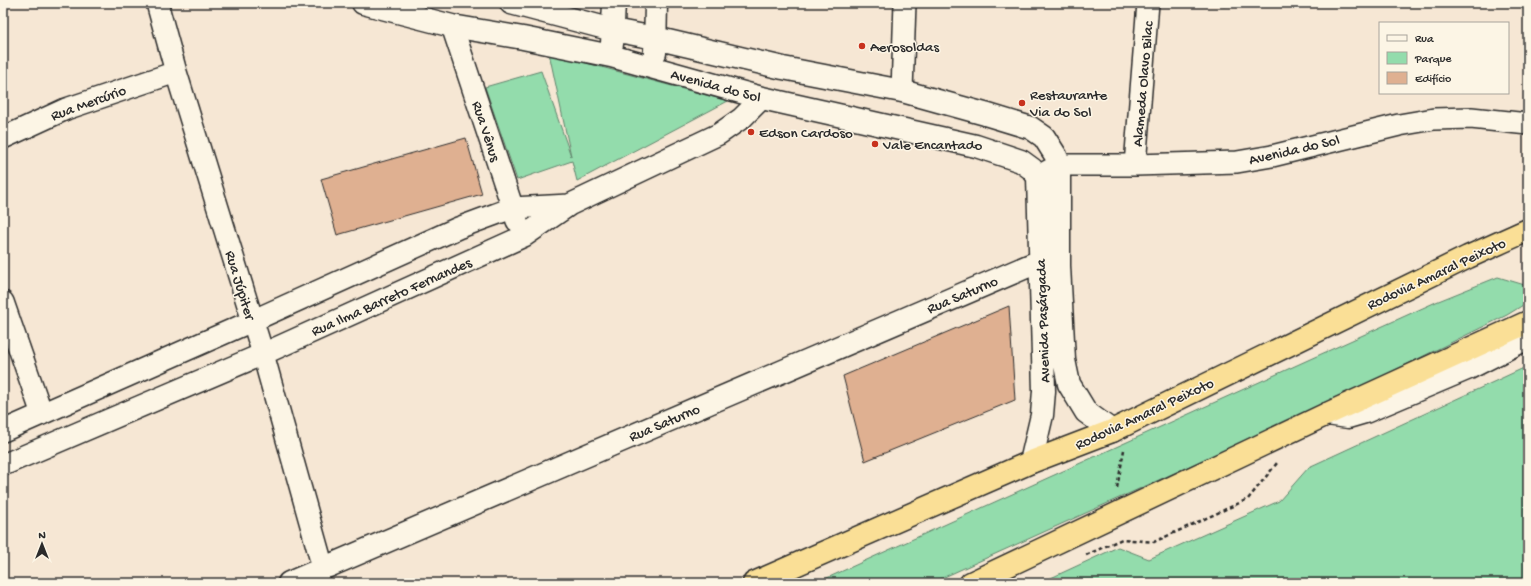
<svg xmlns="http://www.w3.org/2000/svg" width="1531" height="586" font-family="'Gochi Hand',sans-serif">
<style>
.green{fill:#93dcac;stroke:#5f846c}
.building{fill:#dfb091;stroke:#2b2b2b}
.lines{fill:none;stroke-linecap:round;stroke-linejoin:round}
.street-casing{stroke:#2b2b2b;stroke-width:24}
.secondary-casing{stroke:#2b2b2b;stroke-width:25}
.highway-casing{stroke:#2b2b2b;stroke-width:25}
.path{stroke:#2b2b2b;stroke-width:2.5;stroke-dasharray:4 3;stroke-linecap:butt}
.street{stroke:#fcf5e5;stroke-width:21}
.secondary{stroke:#fcf5e5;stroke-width:22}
.highway{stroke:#fadf96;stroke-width:22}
.poi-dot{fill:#c8321e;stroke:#fcf5e5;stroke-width:1.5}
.labels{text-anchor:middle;stroke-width:3;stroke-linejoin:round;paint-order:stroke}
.poi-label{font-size:15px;fill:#2b2b2b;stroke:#fcf5e5;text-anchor:start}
.street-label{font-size:15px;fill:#2b2b2b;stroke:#fcf5e5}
</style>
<rect width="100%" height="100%" fill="#f6e7d4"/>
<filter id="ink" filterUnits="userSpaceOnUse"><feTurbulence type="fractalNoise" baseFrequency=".025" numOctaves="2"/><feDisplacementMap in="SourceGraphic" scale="8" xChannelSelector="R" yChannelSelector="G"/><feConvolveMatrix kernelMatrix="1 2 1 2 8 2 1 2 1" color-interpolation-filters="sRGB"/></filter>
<g filter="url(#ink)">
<!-- green -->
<path class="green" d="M549,53l179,48 -151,80 -5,-20 -55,19 -32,-93 56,-16 30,85z
M1498,277l30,9v16l-21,13 -189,93 -387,175h-115l620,-281z
M1528,366v217h-488l78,-36 31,12 130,-58 30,-34z"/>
<!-- building -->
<path class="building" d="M1223,3h26l-26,3z
M466,138l16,56 -145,41 -16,-56z
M1009,306l6,94 -150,61 -22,-85z"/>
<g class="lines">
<!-- street casing -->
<g class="street-casing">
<path id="street" d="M157,3l19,69 87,282 60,214
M452,26l65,195
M902,91l3,-88
M3,138l63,-29 110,-37
M1135,165l13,-162
M1044,173l15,-8h76l102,-3 35,-6 127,-31 35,-6 37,-1 57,6
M3,302l39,112
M3,431l249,-110 206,-93 54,-20 57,-3
M3,465l260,-111 261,-118 45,-31 150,-71 23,-16 20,-20"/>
</g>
<!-- secondary casing -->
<g class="secondary-casing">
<path id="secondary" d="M363,3l89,23 71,12 88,18 151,42 214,48 45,15 11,8 6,8 6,214 -2,24 -11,47
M511,3l102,27 42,8 128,30 119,23 83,23 46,14 13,9 12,19 3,9v101l5,94 5,24 17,28 26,19
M612,44l2,-41
M655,53l1,-50
M1327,414l21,3 17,-5 104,-44 59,-30
M289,583l751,-322"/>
</g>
<!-- highway casing -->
<g class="highway-casing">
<path id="highway" d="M754,583l277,-121 81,-31 356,-174 60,-27
M971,583l356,-169 201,-92"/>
</g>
<!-- path -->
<path class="path" d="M1117,488l7,-38
M1086,555l36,-16 32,3 94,-43 29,-36"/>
<!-- street -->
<use href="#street" class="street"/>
<!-- secondary -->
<use href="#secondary" class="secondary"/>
<!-- highway -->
<use href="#highway" class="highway"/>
</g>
</g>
<!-- markers -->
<g class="poi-dot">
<circle cx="862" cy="46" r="4"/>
<circle cx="1022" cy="103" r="4"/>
<circle cx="751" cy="132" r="4"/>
<circle cx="875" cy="144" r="4"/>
</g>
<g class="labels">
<!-- poi labels -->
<g class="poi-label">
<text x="870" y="51">Aerosoldas</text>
<text x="1030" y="99">Restaurante<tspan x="1030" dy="17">Via do Sol</tspan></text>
<text x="759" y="137">Edson Cardoso</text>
<text x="883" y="149">Vale Encantado</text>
</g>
<!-- street labels -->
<g class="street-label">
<text transform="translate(1142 84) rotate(-85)" y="5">Alameda Olavo Bilac</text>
<text transform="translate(716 85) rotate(15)" y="5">Avenida do Sol</text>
<text transform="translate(88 102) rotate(-20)" y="5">Rua Mercúrio</text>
<text transform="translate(487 131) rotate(72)" y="5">Rua Vênus</text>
<text transform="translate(1294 149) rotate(-13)" y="5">Avenida do Sol</text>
<text transform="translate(1436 273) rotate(-25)" y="5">Rodovia Amaral Peixoto</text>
<text transform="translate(241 285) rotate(73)" y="5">Rua Júpiter</text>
<text transform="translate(962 294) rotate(-23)" y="5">Rua Saturno</text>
<text transform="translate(391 296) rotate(-24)" y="5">Rua Ilma Barreto Fernandes</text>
<text transform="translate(1042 321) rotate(-92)" y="5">Avenida Pasárgada</text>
<text transform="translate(1144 413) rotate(-25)" y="5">Rodovia Amaral Peixoto</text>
<text transform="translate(664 422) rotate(-23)" y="5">Rua Saturno</text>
</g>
</g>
<!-- margin -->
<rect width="1531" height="586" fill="none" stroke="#fcf5e5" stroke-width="16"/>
<rect x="8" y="8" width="1515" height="570" fill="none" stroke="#2b2b2b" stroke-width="1.5" filter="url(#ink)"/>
<!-- legend -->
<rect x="1379" y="22" width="130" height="72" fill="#fcf5e5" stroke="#a8a49b"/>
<rect x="1387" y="35" width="20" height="6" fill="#fcf5e5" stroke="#a8a49b"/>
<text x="1415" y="42" font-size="12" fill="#2b2b2b">Rua</text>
<rect x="1387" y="52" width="20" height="12" fill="#93dcac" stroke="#a8a49b"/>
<text x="1415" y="62" font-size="12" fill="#2b2b2b">Parque</text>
<rect x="1387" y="72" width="20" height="12" fill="#dfb091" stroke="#a8a49b"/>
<text x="1415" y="82" font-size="12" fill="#2b2b2b">Edifício</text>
<!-- north arrow -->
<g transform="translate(42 544)" stroke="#fcf5e5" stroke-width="3" paint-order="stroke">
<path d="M0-3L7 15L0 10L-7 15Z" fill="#2b2b2b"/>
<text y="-6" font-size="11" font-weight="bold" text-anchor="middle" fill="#2b2b2b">N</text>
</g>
</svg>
